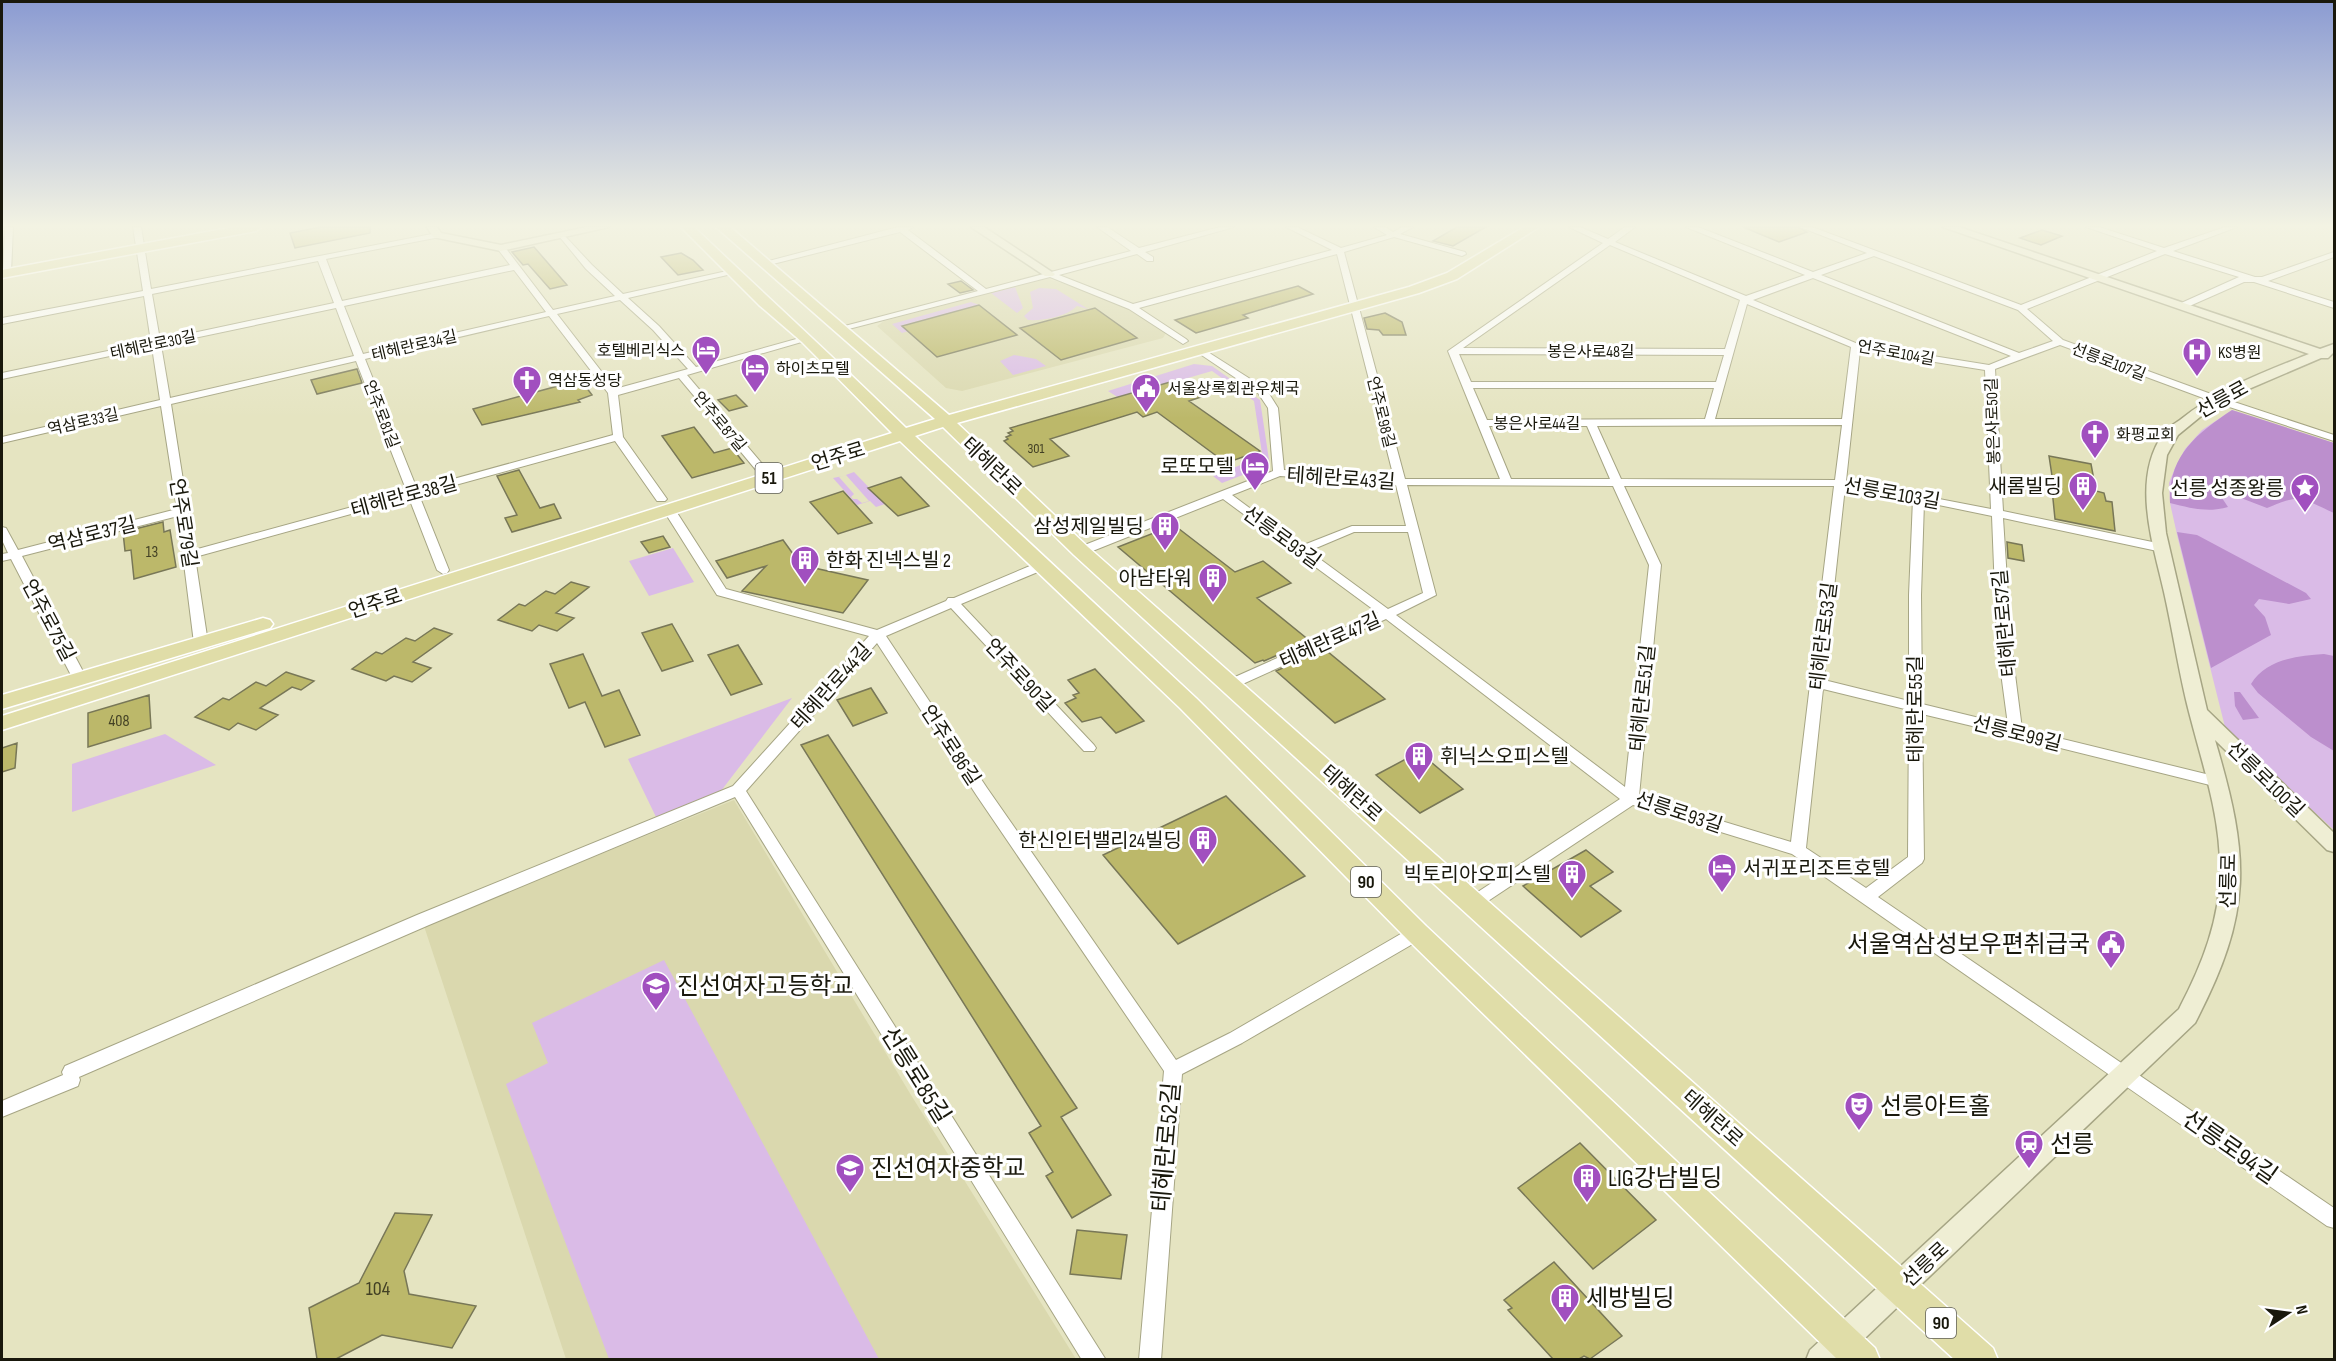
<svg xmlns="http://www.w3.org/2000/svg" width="2336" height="1361" font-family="'Sofia Sans Condensed','Noto Sans KR',sans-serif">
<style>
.built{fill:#dad8ae}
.green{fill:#dabbe7}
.forest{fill:#bc8fcd}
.building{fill:#bcb86a;stroke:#787757;stroke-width:1.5}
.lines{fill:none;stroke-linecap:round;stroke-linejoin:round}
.street-casing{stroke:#a6a584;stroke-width:2}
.secondary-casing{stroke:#a6a584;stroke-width:3}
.primary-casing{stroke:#fff;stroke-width:3}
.street{fill:#fff;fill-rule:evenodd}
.secondary{fill:#efeed4;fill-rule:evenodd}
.primary{fill:#e0dda8;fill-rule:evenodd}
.labels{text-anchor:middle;stroke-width:6;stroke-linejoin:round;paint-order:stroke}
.far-number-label{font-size:14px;fill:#424024}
.far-street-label{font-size:16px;fill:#19180c;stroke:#fff}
.far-poi-label{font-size:16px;fill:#19180c;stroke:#fff;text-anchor:start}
.number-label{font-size:16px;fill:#424024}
.shield{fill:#fff;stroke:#5e5d55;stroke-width:1.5}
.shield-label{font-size:18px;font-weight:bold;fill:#19180c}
.street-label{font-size:20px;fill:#19180c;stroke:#fff}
.poi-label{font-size:20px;fill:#19180c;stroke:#fff;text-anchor:end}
.near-number-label{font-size:20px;fill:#424024}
.near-poi-label{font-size:24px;fill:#19180c;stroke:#fff;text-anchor:start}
.near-street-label{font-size:24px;fill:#19180c;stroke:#fff}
</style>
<rect width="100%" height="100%" fill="#e5e4c1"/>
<!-- built -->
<path class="built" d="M1047,278l81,28 38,27 -3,5 -201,53 -16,-3 -69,-62 7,-5z
M734,800l177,295 165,264h-510l-142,-433z"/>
<!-- green -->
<path class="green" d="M1015,287l8,21 -6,5 -26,-20z
M1039,288l17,1 32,20 -11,-3c-11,11 -34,15 -49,14l-4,-4 9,-8 -3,-16z
M971,302l8,3 -76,20 6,6 -7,2 -10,-9z
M1014,355l22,4 10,7 -33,9 -13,-14z
M1194,364l18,2 48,34 9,60 -3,6 -44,17 -9,-7 35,-14 14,-9 -8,-52 -42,-30 -93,27 -11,-7z
M2232,410l102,33v387l-108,-99 -48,-192 -8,-36 -1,-20 6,-15 10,-19 17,-19z
M854,472l31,32 -9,3 -6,-6 -13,4 -24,-27 10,-2 -4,1 15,17 -3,3 2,2h4l5,4 7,-2 -23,-26 -3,1z
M673,548l21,34 -45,14 -20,-35z
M792,698l-71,93 -65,26 -28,-58z
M165,734l51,31 -144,47v-48z
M664,960l215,399h-270l-103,-275 42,-21 -16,-40z"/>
<!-- forest -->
<path class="forest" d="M2232,410l102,33v70c-33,-15 -33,-20 -67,-5l-39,-15 -8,2 8,12c-20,6 -38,1 -58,-4 -2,-47 26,-69 62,-93z
M2177,532l20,3 109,58 5,6 -22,5 -30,-5 -5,6 11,12 6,18 -60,33z
M2324,654l10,2v95l-23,-14 -53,-44 -7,-9c15,-25 46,-28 73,-30z
M2234,692h6l19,26 -16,2 -8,-14z"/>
<!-- building -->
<path class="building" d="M321,227h49v6l-75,15 -5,-15z
M1457,227h29l-33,19 -20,-5z
M1743,227h55l9,5 -28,10z
M2042,230l20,6 -21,9 -21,-7z
M534,247l33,38 -17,4 -22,-25 -5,1 -11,-13z
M681,253l12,7 10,10 -25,5 -17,-18z
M961,281l12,9 -13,3 -12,-9z
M1298,286l15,8 -70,21 5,3 -52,15 -21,-13z
M979,305l38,30 -80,22 -35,-31z
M1095,308l42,30 -76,22 -41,-32z
M1385,313l17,9 4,13h-23l-4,-5 -12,-1 -3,-11z
M357,369l5,14 -45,11 -6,-14z
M1177,380l24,17 -12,4 71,50 -34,12 -69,-51 -14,5 -6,-5 -87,27 19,17 -36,11 -29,-26 4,-2 -2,-2 5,-2 -3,-2 5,-2 -3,-3z
M569,383l1,2 13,-2 9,12 -14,5 2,2 -98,23 -9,-16z
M736,395l11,11 -18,5 -11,-11z
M694,427l20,26 18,-5 12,15 -52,15 -30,-42z
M2049,456l42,8 5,27 8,2 2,8 6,1 3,29 -60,-12 -3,-30h2z
M519,470l21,38 14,-4 7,14 -49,14 -7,-14 12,-3 -20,-39z
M901,477l28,29 -31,10 -30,-28z
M843,491l29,32 -34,11 -28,-32z
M163,522l1,10 6,-2 6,37 -42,12 -3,-29 -6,1 -2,-19z
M1174,525l61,47 28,-11 28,22 -34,15 53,43 -46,20 -1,-1 -8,3 -137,-116z
M663,536l7,11 -21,6 -8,-11z
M783,540l18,25 67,15 -25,33 -101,-22 24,-25 -39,12 -11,-17z
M2007,542l15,3 2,16 -16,-3z
M571,582l18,5 -33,26 18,5 -17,13 -18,-6 -7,6 -34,-11 21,-16 6,2 21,-15 9,3z
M672,624l21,37 -31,10 -20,-38z
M434,628l18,6 -39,28 18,6 -19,14 -18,-6 -8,5 -34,-12 24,-17 6,2 24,-16 9,3z
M738,645l24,39 -31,11 -23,-40z
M1322,650l6,2 57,47 -50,24 -59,-52z
M583,654l19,42 17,-6 21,45 -35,12 -20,-45 -16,6 -19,-44z
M1095,669l49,52 -28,12 -15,-16 -19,5 -17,-19 11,-5 -3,-3 6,-2 -11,-13z
M286,672l28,9 -13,9 -9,-3 -32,21 18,7 -22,15 -18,-7 -9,7 -34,-13 28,-19 6,2 27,-18 10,4z
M871,688l16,25 -34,13 -16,-26z
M149,695l2,33 -63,19v-34z
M828,735l249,373 -16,9 50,78 -39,23 -26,-42 7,-4 -24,-39 12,-7 -240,-381z
M17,743l-2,25 -13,4v-24z
M1419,752l44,37 -43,24 -44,-38z
M1226,796l79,80 -127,68 -75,-89z
M1586,850l27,22 -23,14 31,25 -40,26 -58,-51z
M1580,1143l76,77 -63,49 -75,-81z
M395,1213l37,2 -28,56 5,23 67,12 -24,42 -70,-13 -46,24h-19l-8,-51 50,-25z
M1077,1230l50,5 -6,44 -51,-5z
M1554,1262l68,74 -32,23 -6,-3 -5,3h-26l-45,-49 4,-2 -8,-8z"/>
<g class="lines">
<!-- street casing -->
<g class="street-casing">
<path id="street" d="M5,227h8l-2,46 -4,3 -4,-3z
M133,227h8l10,62 286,-56 4,2 -1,2 -114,22 16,42 168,-36 -13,-17 4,-2h3l49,64 62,-14 -29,-27 -27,-33 4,-2 29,31 31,29 113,-25v4l-108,25 31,28 37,41 111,-31 5,3 -125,36 77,91v4h-8l-77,-92 -61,17 5,42 44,62 -2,2h-8l-42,-60 -196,54 30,75 -2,3 -4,1 -6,-4 -28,-72 -214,59 13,86 -2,3 -5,1 -7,-4 -16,-127 -156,40 65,123 -7,4 -7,-4 -62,-120 -9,2v-7l6,-1 -6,-13v-13l4,1 12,22 159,-41 -16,-103 -159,37v-6l158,-37 -8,-53 -150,32v-6l149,-31 -7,-46 -142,28v-6l141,-27zM318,261l16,42 -174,37 -8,-46zM514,270l32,42 -183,42 -19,-48zM620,300l33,30 35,39 -73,20 -58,-75zM336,308l18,48 -184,42 -9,-53zM549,316l59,77 5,42 -196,54 -52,-130zM356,361l51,131 -213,58 -23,-146z
M898,227h15l-5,3 78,59 145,-38 -34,-24h10l32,21 81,-21h14l-89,25 8,5v4h-6l-10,-7 -78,21 74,29 199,-54 -46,-23h11l44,21 46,-13 -13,-8h11l8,5 9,-5h11l-13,7 65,18 1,2 -4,2 -68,-19 -50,15 61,227h95l-52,-128 155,-108 -34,-16h11l28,12 17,-12h10l-20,15 131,54 59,-21 -119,-48h12l115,45 54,-19 -67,-26h12l209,78 136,-54 -71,-24h13l65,21 61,-21h12l-64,24 82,26h7l72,-25v5l-66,24 66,21v6l-80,-26h-10l-59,26h-6v-4l60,-27 -74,-23 -138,55 36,31 159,58 112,37v6l-120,-39 -154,-57 -65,24 8,142 159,33 6,4 -6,4 -159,-34 8,125 11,86 196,48 5,1 2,4 -2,4 -5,1 -198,-49 -4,1 -6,-4 -88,-21 2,145 -2,4 -44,34 456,311v20l-7,-2 -535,-372 -159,-49 -154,102 -6,2 -6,-2 -2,-4 2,-4 153,-100 -234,-180 -150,68h-10l-2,-3 2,-3 152,-68 -155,-114 -138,55 -4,1 -6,-4 2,-3 196,-77 -5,-63 -10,-15 -61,-41 -2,-2 5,-3 66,42 12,19 6,62 110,8 -57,-224 -198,54 47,31 2,2 -5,3 -54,-35 -79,-32 -213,55v-4l141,-37 -78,-59 -135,34 -4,-3zM1610,245l130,55 -15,49 -262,-1zM1874,256l144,54 35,31 -34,12 -198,-78zM1813,278l198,78 -22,9 -131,-21 -105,-44zM1747,304l104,43 -9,72h-127zM1860,350l125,20 6,139 -145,-28zM1459,354l265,1 -8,27h-245zM1473,388h241l-9,31 -218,1zM1842,425l-7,55 -214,-1 -24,-53zM1489,426h98l23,53h-99zM1280,476l116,9 10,41h-54l-51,20 -69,-51zM1407,485l206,1 36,79 -24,222 -229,-172 40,-20zM1624,486h210l-43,356 -152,-46 22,-231zM1845,487l68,12 -4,96v106l-85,-21zM1924,502l68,14 5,127 11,82 -86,-21 -1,-109zM1354,532h54l15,61 -35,16 -79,-58zM1823,689l86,21 -1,147 -42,31 -60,-40z
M668,505l6,3 52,81 151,41 69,-29 2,-3h6l83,-35h8l2,3 -2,3 -84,35 133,141 2,3 -2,3h-10l-133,-143 -65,28 101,152 189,272 54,-27 181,-105 6,-2 6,2 2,5 -2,5 -181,105 -60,31 -21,286h-22l25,-289 -187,-275 -100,-153 -131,148 360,569h-24l-347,-563 -306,128 -350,152 1,3 -2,6 -76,31v-16l61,-26 -1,-3 3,-6 352,-151 316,-129 136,-150 -152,-41 -55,-87z"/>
</g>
<!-- secondary casing -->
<g class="secondary-casing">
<path id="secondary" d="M427,227h10l4,6 60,12 86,-18h22l-108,24 -68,-14z
M971,227h13l71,47 -2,2h-8z
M1943,227h16l361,122 14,-5v8l-6,6h-7l-84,36 -37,23 -22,18 -11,20 -5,38 4,40 41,177 127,123v19l-7,-2 -112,-110c35,118 38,172 -20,283l-353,337h-36l4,-10 369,-341c23,-44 42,-91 41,-142 0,-53 -18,-104 -31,-155 -10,-39 -16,-80 -25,-120 -11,-49 -33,-112 -1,-158 4,-6 11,-10 17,-14 38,-31 84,-48 129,-66z"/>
</g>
<!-- primary casing -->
<g class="primary-casing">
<path id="primary" d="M234,227h28l-6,4 -254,47v-8z
M681,227h13c71,68 143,133 212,201l29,-9 -219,-192h14l219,188 460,-128 38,-14 77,-46h15l-82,52 -38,14 -462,130 131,124 905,801 5,12h-43l-881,-805 -131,-128 -28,9 281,262 230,228 449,422 5,12h-42l-430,-420 -228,-232 -280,-267 -898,289v-14l890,-283 -90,-91 -43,-37z
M263,618l7,2 3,4 -3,4 -268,81v-14z"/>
</g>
<!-- street -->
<use href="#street" class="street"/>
<!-- secondary -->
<use href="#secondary" class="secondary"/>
<!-- primary -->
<use href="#primary" class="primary"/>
</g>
<!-- sky -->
<linearGradient id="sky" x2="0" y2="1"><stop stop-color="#8b9bd2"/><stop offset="0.54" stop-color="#f3f3e3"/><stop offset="1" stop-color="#f3f3e3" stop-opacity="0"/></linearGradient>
<rect width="2336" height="418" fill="url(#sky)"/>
<!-- icons -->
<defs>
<g id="hotel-pin" transform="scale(1.5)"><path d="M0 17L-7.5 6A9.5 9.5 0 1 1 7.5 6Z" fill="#a14fbf" stroke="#fff"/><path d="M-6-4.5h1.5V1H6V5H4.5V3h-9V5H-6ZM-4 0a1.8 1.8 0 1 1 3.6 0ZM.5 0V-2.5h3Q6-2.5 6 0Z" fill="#fff"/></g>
<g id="hospital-pin" transform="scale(1.5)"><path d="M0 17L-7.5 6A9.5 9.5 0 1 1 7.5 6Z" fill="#a14fbf" stroke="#fff"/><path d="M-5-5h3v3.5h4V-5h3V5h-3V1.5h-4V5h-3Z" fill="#fff"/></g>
<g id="church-pin" transform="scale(1.5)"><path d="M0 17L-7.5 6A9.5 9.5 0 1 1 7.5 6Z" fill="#a14fbf" stroke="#fff"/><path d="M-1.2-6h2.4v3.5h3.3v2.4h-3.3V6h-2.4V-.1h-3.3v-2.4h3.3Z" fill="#fff"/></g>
<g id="civic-pin" transform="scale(1.5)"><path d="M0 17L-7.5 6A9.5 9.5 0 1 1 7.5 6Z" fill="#a14fbf" stroke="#fff"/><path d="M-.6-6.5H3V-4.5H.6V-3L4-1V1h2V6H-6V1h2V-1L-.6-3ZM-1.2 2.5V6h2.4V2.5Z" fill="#fff"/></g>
<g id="building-pin" transform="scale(1.5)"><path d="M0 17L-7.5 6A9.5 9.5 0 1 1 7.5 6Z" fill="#a14fbf" stroke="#fff"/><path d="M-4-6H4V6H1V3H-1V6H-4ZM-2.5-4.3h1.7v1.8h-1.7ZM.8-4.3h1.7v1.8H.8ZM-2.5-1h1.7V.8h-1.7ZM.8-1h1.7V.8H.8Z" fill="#fff"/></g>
<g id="sight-pin" transform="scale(1.5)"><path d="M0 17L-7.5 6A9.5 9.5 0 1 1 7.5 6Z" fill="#a14fbf" stroke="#fff"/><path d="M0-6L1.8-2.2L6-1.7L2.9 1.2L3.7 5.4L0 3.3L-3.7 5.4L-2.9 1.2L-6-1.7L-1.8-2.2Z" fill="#fff"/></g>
<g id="school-pin" transform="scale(1.5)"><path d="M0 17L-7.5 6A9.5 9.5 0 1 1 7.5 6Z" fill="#a14fbf" stroke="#fff"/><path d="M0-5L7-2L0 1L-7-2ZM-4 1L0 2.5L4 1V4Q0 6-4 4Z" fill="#fff"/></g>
<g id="theatre-pin" transform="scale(1.5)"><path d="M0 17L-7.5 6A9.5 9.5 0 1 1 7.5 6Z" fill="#a14fbf" stroke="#fff"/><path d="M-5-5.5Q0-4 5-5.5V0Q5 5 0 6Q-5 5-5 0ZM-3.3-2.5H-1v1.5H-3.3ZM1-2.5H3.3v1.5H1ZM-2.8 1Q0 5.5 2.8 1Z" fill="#fff"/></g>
<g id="station-pin" transform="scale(1.5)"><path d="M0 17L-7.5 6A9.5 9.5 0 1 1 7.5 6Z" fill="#a14fbf" stroke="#fff"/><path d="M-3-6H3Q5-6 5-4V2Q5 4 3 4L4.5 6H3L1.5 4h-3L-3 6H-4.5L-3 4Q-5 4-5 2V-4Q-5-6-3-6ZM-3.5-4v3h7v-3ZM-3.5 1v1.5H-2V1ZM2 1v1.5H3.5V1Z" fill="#fff"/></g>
</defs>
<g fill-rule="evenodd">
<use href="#hotel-pin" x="706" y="350"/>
<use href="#hospital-pin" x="2197" y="352"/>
<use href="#hotel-pin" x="755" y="368"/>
<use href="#church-pin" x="527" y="380"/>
<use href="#civic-pin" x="1146" y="388"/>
<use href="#church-pin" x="2095" y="434"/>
<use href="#hotel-pin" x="1255" y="466"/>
<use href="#building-pin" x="2083" y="486"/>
<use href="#sight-pin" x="2305" y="488"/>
<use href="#building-pin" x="1165" y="526"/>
<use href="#building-pin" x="805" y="560"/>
<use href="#building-pin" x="1213" y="578"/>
<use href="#building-pin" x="1419" y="756"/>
<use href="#building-pin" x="1203" y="840"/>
<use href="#hotel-pin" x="1722" y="868"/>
<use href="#building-pin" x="1572" y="874"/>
<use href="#civic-pin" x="2111" y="944"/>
<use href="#school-pin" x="656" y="986"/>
<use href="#theatre-pin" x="1859" y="1106"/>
<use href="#station-pin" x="2029" y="1144"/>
<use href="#school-pin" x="850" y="1168"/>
<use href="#building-pin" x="1587" y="1178"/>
<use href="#building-pin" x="1565" y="1298"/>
</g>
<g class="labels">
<!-- far-number labels -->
<g class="far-number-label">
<text x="1036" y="453">301</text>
</g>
<!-- far-street labels -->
<g class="far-street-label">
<text transform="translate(153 344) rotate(-12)" y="6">테헤란로30길</text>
<text transform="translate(414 345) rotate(-13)" y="6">테헤란로34길</text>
<text x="1591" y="357">봉은사로48길</text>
<text transform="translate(1896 352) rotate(10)" y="6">언주로104길</text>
<text transform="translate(2109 361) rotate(21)" y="6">선릉로107길</text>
<text transform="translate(1382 412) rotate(76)" y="6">언주로98길</text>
<text transform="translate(382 414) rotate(69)" y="6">언주로81길</text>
<text transform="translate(83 421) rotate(-13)" y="6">역삼로33길</text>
<text transform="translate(720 421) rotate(50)" y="6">언주로87길</text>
<text transform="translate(1992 421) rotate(-92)" y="6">봉은사로50길</text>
<text x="1537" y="429">봉은사로44길</text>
</g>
<!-- far-poi labels -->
<g class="far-poi-label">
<text x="685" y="356" text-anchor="end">호텔베리식스</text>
<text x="2218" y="358">KS병원</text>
<text x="776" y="374">하이츠모텔</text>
<text x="548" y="386">역삼동성당</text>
<text x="1167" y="394">서울상록회관우체국</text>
<text x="2116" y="440">화평교회</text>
</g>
<!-- number labels -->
<g class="number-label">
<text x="152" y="557">13</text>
<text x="119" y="726">408</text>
</g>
<!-- shield labels -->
<g class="shield">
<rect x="755.5" y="463" width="27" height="30" rx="4.5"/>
<rect x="1351" y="867" width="30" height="30" rx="4.5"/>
<rect x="1926" y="1308" width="30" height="30" rx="4.5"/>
</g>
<g class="shield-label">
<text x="769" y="484">51</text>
<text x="1366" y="888">90</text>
<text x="1941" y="1329">90</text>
</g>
<!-- street labels -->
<g class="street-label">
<text transform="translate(2222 399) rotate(-29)" y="7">선릉로</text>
<text transform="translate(838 456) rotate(-17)" y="7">언주로</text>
<text transform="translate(992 466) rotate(44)" y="7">테헤란로</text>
<text transform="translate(1341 478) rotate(4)" y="7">테헤란로43길</text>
<text transform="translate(1892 493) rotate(10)" y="7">선릉로103길</text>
<text transform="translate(404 496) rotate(-15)" y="7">테헤란로38길</text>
<text transform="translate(184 523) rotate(81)" y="7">언주로79길</text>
<text transform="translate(92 534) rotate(-14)" y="7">역삼로37길</text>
<text transform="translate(1282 537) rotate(36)" y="7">선릉로93길</text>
<text transform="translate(375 603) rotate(-18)" y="7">언주로</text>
<text transform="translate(49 620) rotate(62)" y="7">언주로75길</text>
<text transform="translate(2004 623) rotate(-95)" y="7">테헤란로57길</text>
<text transform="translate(1823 636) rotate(-83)" y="7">테헤란로53길</text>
<text transform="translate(1330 640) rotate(-24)" y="7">테헤란로47길</text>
<text transform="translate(1020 675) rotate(47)" y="7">언주로90길</text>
<text transform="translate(831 686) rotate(-48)" y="7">테헤란로44길</text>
<text transform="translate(1642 698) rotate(-84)" y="7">테헤란로51길</text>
<text transform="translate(1915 709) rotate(-90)" y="7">테헤란로55길</text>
<text transform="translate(2017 733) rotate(14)" y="7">선릉로99길</text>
<text transform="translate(951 745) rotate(57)" y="7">언주로86길</text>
<text transform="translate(2266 779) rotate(44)" y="7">선릉로100길</text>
<text transform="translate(1352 793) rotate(42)" y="7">테헤란로</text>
<text transform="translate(1679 812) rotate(18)" y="7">선릉로93길</text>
<text transform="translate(2228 881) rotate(-89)" y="7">선릉로</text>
<text transform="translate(1713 1118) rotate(42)" y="7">테헤란로</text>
<text transform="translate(1925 1264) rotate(-43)" y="7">선릉로</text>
</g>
<!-- poi labels -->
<g class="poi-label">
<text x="1234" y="473">로또모텔</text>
<text x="2062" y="493">새롬빌딩</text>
<text x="2284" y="495">선릉 성종왕릉</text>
<text x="1144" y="533">삼성제일빌딩</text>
<text x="826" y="567" text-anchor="start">한화 진넥스빌 2</text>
<text x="1192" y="585">아남타워</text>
<text x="1440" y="763" text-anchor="start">휘닉스오피스텔</text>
<text x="1182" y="847">한신인터밸리24빌딩</text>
<text x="1743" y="875" text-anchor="start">서귀포리조트호텔</text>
<text x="1551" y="881">빅토리아오피스텔</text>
</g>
<!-- near-number labels -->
<g class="near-number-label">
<text x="378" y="1295">104</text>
</g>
<!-- near-poi labels -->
<g class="near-poi-label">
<text x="2090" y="952" text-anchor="end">서울역삼성보우편취급국</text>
<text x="677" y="994">진선여자고등학교</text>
<text x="1880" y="1114">선릉아트홀</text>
<text x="2050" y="1152">선릉</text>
<text x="871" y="1176">진선여자중학교</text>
<text x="1608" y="1186">LIG강남빌딩</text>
<text x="1586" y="1306">세방빌딩</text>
</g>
<!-- near-street labels -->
<g class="near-street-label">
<text transform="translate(916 1075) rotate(58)" y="8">선릉로85길</text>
<text transform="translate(1166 1147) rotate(-85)" y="8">테헤란로52길</text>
<text transform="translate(2230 1147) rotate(35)" y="8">선릉로94길</text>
</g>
</g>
<!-- border -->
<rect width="2336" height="1361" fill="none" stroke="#19180c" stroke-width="6"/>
<!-- north arrow -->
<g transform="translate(2288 1313) rotate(77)" stroke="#ffffff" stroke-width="4.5" paint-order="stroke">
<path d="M0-4.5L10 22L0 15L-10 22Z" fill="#19180c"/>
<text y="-9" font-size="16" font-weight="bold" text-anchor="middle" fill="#19180c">N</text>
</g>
</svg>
